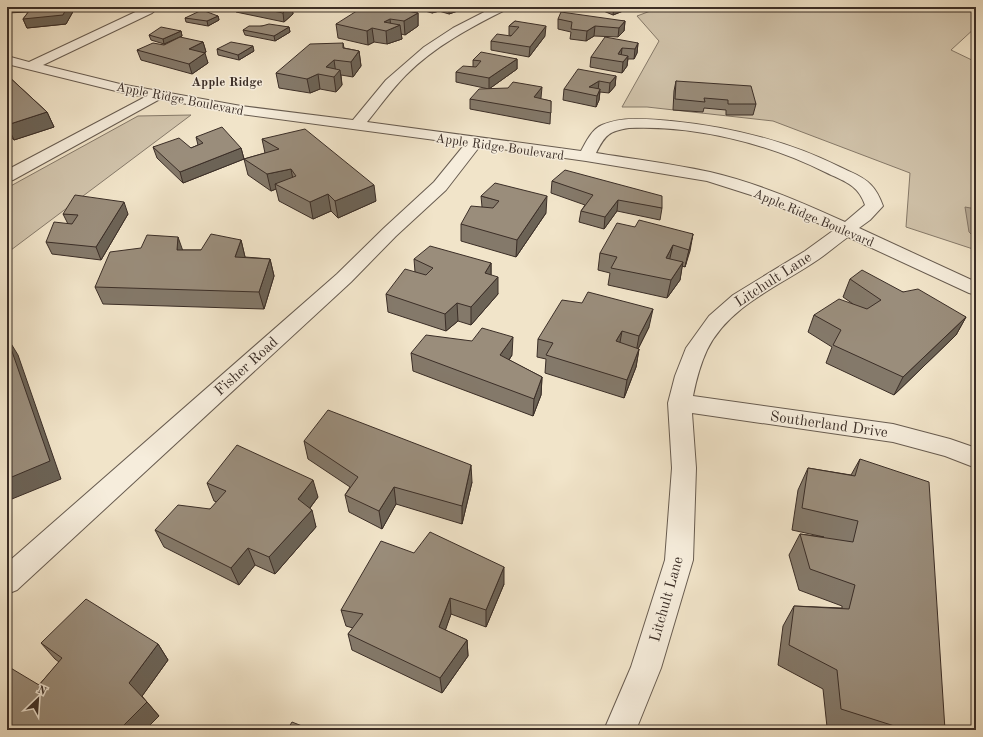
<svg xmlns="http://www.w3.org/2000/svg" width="983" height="737" font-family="'Old Standard TT',serif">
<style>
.green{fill:#d2c5ad;stroke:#867a6a}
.water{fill:#b3a692;stroke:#837667}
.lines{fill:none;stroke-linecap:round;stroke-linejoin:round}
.street-casing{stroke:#685c50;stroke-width:2}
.street{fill:#f6eddc;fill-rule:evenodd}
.wall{fill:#84796a;stroke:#3b2e27}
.shaded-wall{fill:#6c6356;stroke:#3b2e27}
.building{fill:#9a8d7b;stroke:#3b2e27}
.labels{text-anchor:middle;stroke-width:3;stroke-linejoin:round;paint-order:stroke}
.far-neighbourhood-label{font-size:13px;font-weight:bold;fill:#3b2e27;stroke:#f6eddc}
.far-street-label{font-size:13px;fill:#3b2e27;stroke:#f6eddc}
.street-label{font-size:15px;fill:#3b2e27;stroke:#f6eddc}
</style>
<rect width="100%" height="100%" fill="#f1e4c9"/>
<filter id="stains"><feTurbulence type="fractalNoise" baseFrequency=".005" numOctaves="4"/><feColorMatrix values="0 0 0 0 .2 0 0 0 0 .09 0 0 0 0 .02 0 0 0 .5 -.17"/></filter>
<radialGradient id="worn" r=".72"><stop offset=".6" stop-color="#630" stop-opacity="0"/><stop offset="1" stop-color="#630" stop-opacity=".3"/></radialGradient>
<!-- green -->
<path class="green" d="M661,7h315v20l-25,23 25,12v188l-70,-23 4,-54 -137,-52 -126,-14h-25l37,-66 -22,-25z
M191,115l-184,138v-65l131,-72z"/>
<!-- water -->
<path class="water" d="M965,207l11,2v30l-7,-7z"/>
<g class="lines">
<!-- street casing -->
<g class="street-casing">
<path id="street" d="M146,7h13l-7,6 -109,52 77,19 121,22 112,14 33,-40 38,-33 29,-19 41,-21h15l-2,2c-36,18 -72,37 -101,66 -14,14 -26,31 -39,47l214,29c5,-9 11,-22 21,-26 21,-9 47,-6 69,-4 59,6 115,19 169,46 10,5 23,9 31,18 6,6 9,13 12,21l-13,14 -11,8 117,54v13l-7,-2 -121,-56c-10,7 -19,15 -29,22 -39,27 -90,46 -112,91 -7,15 -11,31 -14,46l200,28 57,15 26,9v20l-31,-12 -52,-14 -201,-29 4,55 -3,92 -32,108 -25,62h-32l27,-63 34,-107 7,-92 -4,-65 7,-27 11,-28 23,-32 24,-21 72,-44 29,-21 -83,-35 -44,-14 -121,-20 -106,-15 -34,44 -50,46 -45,46 -334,308 -10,4v-31l330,-289 47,-46 50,-46 31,-38 -224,-30 -81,-15 -147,81 -6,2v-12l138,-73 -25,-5 -113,-28v-8l22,6zM629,128c65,-3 138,15 196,44 18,9 33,12 40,33l-20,17c-44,-20 -88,-39 -135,-50 -37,-8 -76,-13 -114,-19 9,-18 13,-22 33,-25z"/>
</g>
<!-- street -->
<use href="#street" class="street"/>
</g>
<!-- wall -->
<path class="wall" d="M7,7l68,1 -9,16 -39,4 -4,-9 7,-9 -3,2 -20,1z
M89,7h22l-22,1z
M235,7h57l1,7 -9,8 -48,-10z
M411,7h55v1l-17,6 -10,-3 -7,2z
M594,7h39l-20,8z
M406,11l12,2v13l-13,9 -4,-1 1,5 -15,5 -13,-2 -6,3 -30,-7 -2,-14z
M218,16l1,4 -11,6 -22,-4 -1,-4z
M558,19l67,2 -1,10 -6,6 -24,-1 -8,5 -16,-2 1,-7 -13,-3z
M515,21l30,15 -16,21 -38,-7v-9l20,-5 -2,-1v-9z
M262,26l27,1 1,5 -15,9 -30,-6 -2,-5z
M181,31l1,5 -18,8 -13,-4 -2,-5z
M203,42l3,10 -2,1 4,10 -16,11 -51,-14 -4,-10 27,-5z
M343,43l1,5 15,3 2,15 -8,11 -12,-2 1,10 -6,7 -16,-3 -10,4 -31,-5 -3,-15z
M638,43l-1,10 -3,6h-6l-1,7 -5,7 -32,-6 1,-10z
M217,49l37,2 -15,9 -21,-5z
M517,59v10l-28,20 -33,-7v-10l17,-5v-7z
M7,75l40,37 7,15 -40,13 -7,-6z
M616,76l-1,10 -6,7 -9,-1 -1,8 -3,7 -33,-7 1,-11z
M676,81l80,23 -3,11h-27v-5l-22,-2 -1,4 -30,-2 1,-19z
M541,98l-1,1 11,2 -1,23 -80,-15v-10z
M196,137l45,11 3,11 -61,24 -26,-25 -4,-11 38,1 7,-3z
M262,139l114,62 -38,17 -7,-7 -18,8 -34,-18 -3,-12 -5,2 -23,-16 -4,-16 21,-6z
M552,181l110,27 -2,12 -43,-9 -13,18 -25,-7 2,-11 4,-6 -34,-12z
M481,196l65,17 -30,44 -55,-16v-17l21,-17z
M63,214h65l-27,46 -49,-6 -6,-12 22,-18z
M635,227l58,7 -8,33 -3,-1 -2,14 -13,18 -59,-13 2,-12 -12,-3 2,-17z
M241,240l4,17 25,2 4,17 -10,33 -161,-5 -8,-17 87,-37h19z
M414,259l77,4v12l7,19 -27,31 -13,-4 -12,10 -58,-19 -2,-18 29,-22z
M850,279l53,13 63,25 -10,18 -62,60 -68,-32 6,-16 -24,-15 6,-17 39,-11 -10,-7z
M649,327l-11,22h1l-3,18 -12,31 -79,-25 1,-14 -9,-2 1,-18z
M411,353l101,2 -3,5 33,17 -1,18 -8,21 -120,-45z
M304,441l168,41 -10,42 -66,-20 -14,25 -33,-17 -4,-17 5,-8 -42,-28z
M860,459l85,271h-109l-9,-3 -4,-38 -45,-24 5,-39 11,-20 48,2v-2l-43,-16 -10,-35 11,-21 24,3 -32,-7 6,-40 10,-22 43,7z
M207,483l111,14 -8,11 6,19 -41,47 -20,-9 -16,20 -75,-38 -9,-17 55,-21 7,-7 -3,-1z
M504,584l-18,43 -35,-13 -6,16 22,10 1,16 -26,37 -90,-43 -4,-16 5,-6 -7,-2 -5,-16z
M41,643l117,1 10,16 -26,36 5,6 12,14 -14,14h-138l32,-45 20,-23 -4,-3z"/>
<!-- shaded-wall -->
<path class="shaded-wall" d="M26,7h7l-6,5z
M67,7h8v1l-9,16 -39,4 -4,-9z
M289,7h3l1,7 -9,8 -1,-9z
M432,7h7v4l-7,2z
M449,7h17v1l-17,6z
M614,7h19l-20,8z
M418,13v13l-13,9 -1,-14z
M218,16l1,4 -11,6 -1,-5z
M390,19l1,10 9,-4 2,14 -15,5 -1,-13 -2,-9z
M625,21l-1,10 -6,6 1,-9z
M546,26l-1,10 -16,21 1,-10z
M595,26l-1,10 -8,5 1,-10z
M289,27l1,5 -15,9 -1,-5z
M372,28l2,14 -6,3 -1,-14z
M181,31l1,5 -18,8 -1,-5z
M203,42l3,10 -14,7 -3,-10z
M638,43l-1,10 -3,6 1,-10z
M253,46l1,5 -15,9 -1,-5z
M622,48l-1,10 -3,-4z
M359,51l2,15 -8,11 -2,-15z
M205,53l3,10 -16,11 -3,-10z
M628,56l-1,10 -5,7 1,-11z
M517,59v10l-28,20v-11z
M334,60l2,14 4,-4 2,15 -6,7 -2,-15 -8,-10z
M318,74l2,15 -10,4 -3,-14z
M616,76l-1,10 -6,7 1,-10z
M599,81l-1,10 -9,-4z
M542,87l-1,11 -7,10v-11z
M600,89l-1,11 -3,7 1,-11z
M47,112l7,15 -40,13 -7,-15z
M241,148l3,11 -61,24 -3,-11z
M291,169l3,16 -19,-1 1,5 -5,2 -4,-17z
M374,185l2,16 -38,17 -3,-17z
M328,194l3,17 -18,8 -3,-17z
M547,196l-1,17 -30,44 1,-17z
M618,200l-1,11 -13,18 1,-12z
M124,202l4,12 -27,46 -5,-13z
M693,234l-3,17 -5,16 4,-17z
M178,237l6,17 -7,-4z
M241,240l4,17 -5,17 -5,-17z
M673,245l-4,17 -3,-4z
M270,259l4,17 -10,33 -5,-17z
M683,262l-3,18 -13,18 4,-18z
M491,263v17l-6,-7z
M498,277v17l-27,31v-18z
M457,303l1,18 -12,10 -1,-17z
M653,309l-4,18 -13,26 3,-17z
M966,317l-10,18 -62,60 9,-18z
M622,331l-3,17 -3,-7z
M7,337l11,18 43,124 -54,22z
M513,337l-1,18 -12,18v-18z
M639,349l-3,18 -12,31 3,-18z
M542,377l-1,18 -8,21 1,-17z
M471,465l1,17 -10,42v-18z
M313,480l5,17 -15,20 -5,-18z
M394,487l2,17 -14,25 -3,-18z
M312,510l4,17 -41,47 -6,-17z
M248,548l7,17 -16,20 -8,-17z
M504,567v17l-18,43v-17z
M450,598l1,16 -10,29 -2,-16z
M467,640l1,16 -26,37 -2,-15z
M158,644l10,16 -28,39 -11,-16z
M147,702l12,14 -14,14h-26z"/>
<!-- building -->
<path class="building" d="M7,7h19l-19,1z
M32,7h35l-4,8 -40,4z
M253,7h36l-6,6z
M363,7h42l1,4 12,2 -14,8 -14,-2 -6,3 16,3 -14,6 -14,-3 -5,3 -31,-7z
M202,10l16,6 -11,5 -22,-3z
M561,12l64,9 -6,7 -24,-2 -8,5 -16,-2 1,-7 -14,-3z
M515,21l31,5 -16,21 -39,-6 6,-7 14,2 8,-9 -10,-1z
M269,24l20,3 -15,9 -31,-6 6,-4h13z
M161,27l20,4 -18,8 -14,-4z
M180,37l23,5 -14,7 16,4 -16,11 -52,-14 16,-7 11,2z
M605,37l33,6 -3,6 -13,-1 -4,6 10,2 -5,6 -32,-5z
M231,42l22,4 -15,9 -21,-6z
M343,43v5l16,3 -8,11 -17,-2 -8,7 14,3 -6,7 -16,-3 -11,5 -31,-6 34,-29z
M481,52l36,7 -28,19 -33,-6 7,-6 13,1 5,-6 -8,-1z
M578,69l38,7 -6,7 -11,-2 -10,6 11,2 -3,7 -33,-7z
M7,75l40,37 -40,13z
M676,81l75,5 5,18h-28v-4l-24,-2 1,4 -30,-3z
M513,82l29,5 -8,10 17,4v12l-81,-14 9,-10 29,-1z
M222,127l19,21 -61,24 -27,-25 26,-9 12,10 12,-5 -7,-6z
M305,129l69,56 -39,16 -7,-7 -18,8 -35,-18 21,-8 -5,-7 -24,5 -23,-15 35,-10 -17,-10z
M565,170l97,26v12l-44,-8 -13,17 -24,-6 12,-16 -41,-14z
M495,183l52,13 -30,44 -56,-16 10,-18 22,2 6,-7 -18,-5z
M75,195l49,7 -28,45 -50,-5 8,-20 18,2 6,-9 -15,-1z
M639,220l54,14 -4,16 -16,-5 -7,13 17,4 -12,18 -60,-12 6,-11 -17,-4 17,-30 18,4z
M211,234l30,6 -6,17 35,2 -11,33 -164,-5 15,-35 31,-4 6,-13 31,2 -1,13h24z
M430,246l61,17 -6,10 13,4 -27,30 -14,-4 -12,11 -59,-20 19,-25 21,6 7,-7 -19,-9z
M862,270l41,22 15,-3 48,28 -63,60 -70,-32 8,-15 -27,-15 25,-16 28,10 14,-9 -31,-21z
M588,292l65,17 -14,27 -17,-5 -6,10 23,8 -12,31 -81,-25 7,-12 -15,-4 24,-39 20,3z
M482,328l31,9 -13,18 42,22 -8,22 -123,-46 15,-18 46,6z
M7,337l43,124 -43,18z
M328,410l143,55 -9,41 -68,-19 -15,24 -34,-16 13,-18 -54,-36z
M237,445l76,35 -15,19 14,11 -43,47 -21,-9 -17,20 -76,-38 23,-25 32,4 16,-18 -19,-8z
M860,459l69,23 16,248h-38l-66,-21 -4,-39 -48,-25 5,-39 55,3 6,-24 -45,-16 -10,-35 53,8 5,-21 -56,-13 6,-40 47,8z
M430,532l74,35 -18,43 -36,-12 -11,29 28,13 -27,38 -92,-44 15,-20 -22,-4 40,-69 33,12z
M86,599l72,45 -29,39 18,19 -28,28h-112v-61l2,-2 30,18 23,-27 -21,-15z
M292,722l20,8h-25z"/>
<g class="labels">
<!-- far-neighbourhood labels -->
<g class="far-neighbourhood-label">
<text x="227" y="86">Apple Ridge</text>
</g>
<!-- far-street labels -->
<g class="far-street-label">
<text transform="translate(180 98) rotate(11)" y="5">Apple Ridge Boulevard</text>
<text transform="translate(500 146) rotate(8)" y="5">Apple Ridge Boulevard</text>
<text transform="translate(814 217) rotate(23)" y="5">Apple Ridge Boulevard</text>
</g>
<!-- street labels -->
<g class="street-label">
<text transform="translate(773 279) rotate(-33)" y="5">Litchult Lane</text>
<text transform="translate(246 366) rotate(-42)" y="5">Fisher Road</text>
<text transform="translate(829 424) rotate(8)" y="5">Southerland Drive</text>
<text transform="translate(666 599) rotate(-74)" y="5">Litchult Lane</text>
</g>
</g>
<!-- margin -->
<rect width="983" height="737" fill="none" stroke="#f1e4c9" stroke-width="24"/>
<rect x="8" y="8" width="967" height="721" fill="none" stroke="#3b2e27" stroke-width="2"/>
<rect x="12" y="12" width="959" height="713" fill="none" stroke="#3b2e27"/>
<!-- north arrow -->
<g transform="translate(38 699) rotate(25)" stroke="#f6eddc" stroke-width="3" paint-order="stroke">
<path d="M0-3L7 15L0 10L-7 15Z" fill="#3b2e27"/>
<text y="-6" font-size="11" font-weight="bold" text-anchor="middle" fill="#3b2e27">N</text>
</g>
<rect width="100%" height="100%" filter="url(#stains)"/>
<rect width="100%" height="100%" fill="url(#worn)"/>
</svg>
